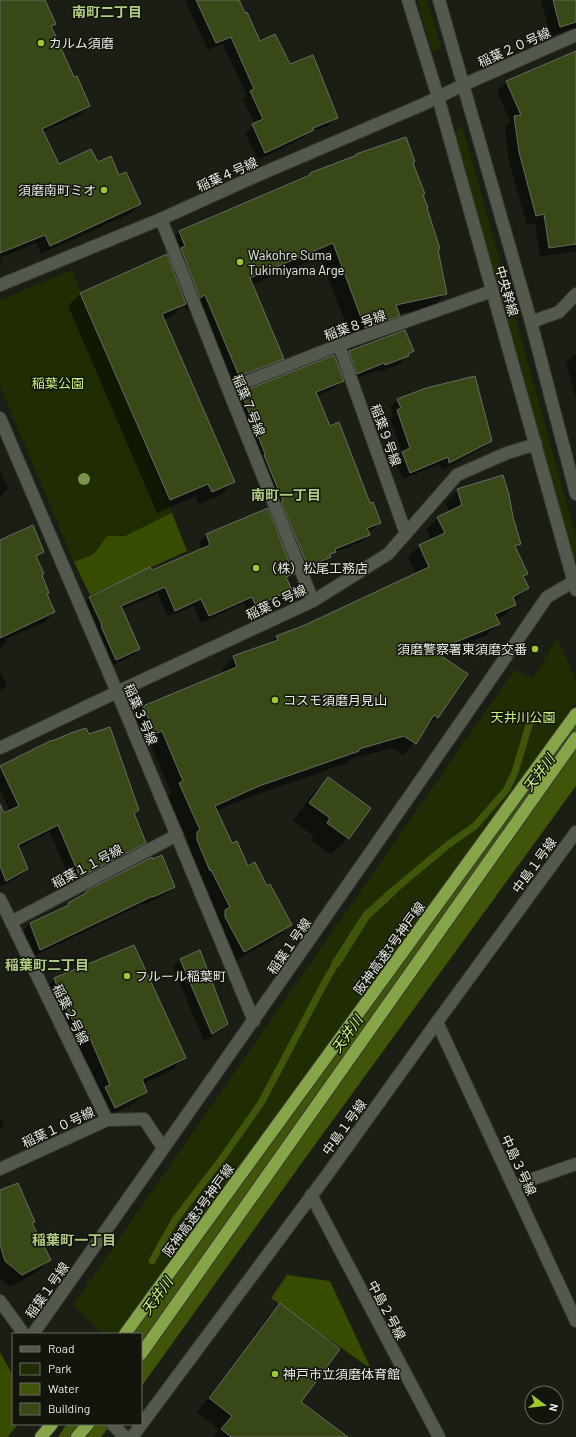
<svg xmlns="http://www.w3.org/2000/svg" width="576" height="1437" font-family="Barlow,'Noto Sans JP',sans-serif">
<style>
.green{fill:#202d02}
.forest{fill:#384c00}
.water{fill:#405509}
.shadow{fill:#0007}
.lines{fill:none;stroke-linecap:round;stroke-linejoin:round}
.stream{stroke:#405509;stroke-width:7}
.building{fill:#384817;stroke:#686d61}
.service-casing{stroke:#383a35;stroke-width:14}
.minor-casing{stroke:#383a35;stroke-width:14}
.tertiary-casing{stroke:#383a35;stroke-width:14}
.motorway-casing{stroke:#383a35;stroke-width:14}
.service{stroke:#54594e;stroke-width:12}
.minor{stroke:#54594e;stroke-width:12}
.tertiary{stroke:#54594e;stroke-width:12}
.motorway{stroke:#86a448;stroke-width:12}
.tree{fill:#7b934d}
.poi-dot{fill:#9eca2f;stroke:#12150c;stroke-width:1.5}
.labels{text-anchor:middle;stroke-width:3;stroke-linejoin:round;paint-order:stroke}
.poi-label{font-size:13px;fill:#e9ebe5;stroke:#12150c;text-anchor:start}
.street-label{font-size:13px;fill:#e9ebe5;stroke:#12150c}
.park-label{font-size:13px;fill:#caf27b;stroke:#12150c}
.neighbourhood-label{font-size:14px;font-weight:bold;fill:#b0ca82;stroke:#12150c}
.water-label{font-size:14px;font-style:italic;fill:#ccf47d;stroke:#12150c}
</style>
<rect width="100%" height="100%" fill="#1b1e15"/>
<!-- green -->
<path class="green" d="M417,0h10l14,48 -9,3z
M462,125l114,412v36l-122,-440z
M72,270l100,243 15,38 -97,44 -16,-33 -74,-176v-86z
M557,639l19,41v22l-447,632h-27l-29,-29 442,-636 18,10z"/>
<!-- forest -->
<path class="forest" d="M172,513l15,38 -97,44 -16,-33 20,-8 13,-18h18z
M287,1275l43,6 41,88 -100,-71z
M0,1352l13,24v48h5l-10,13h-8z"/>
<!-- water -->
<path class="water" d="M576,706v80l-275,378 -160,223v-53h-11z
M393,886l5,6 -29,27 -30,48 -8,-4 32,-50z
M67,1424h44l-10,13h-43z"/>
<!-- shadow -->
<path class="shadow" d="M0,0h45l9,24 -3,3 23,51 15,28 -9,9 -38,17 16,33 40,-1 21,13 21,27 -9,9 -90,41 -5,-11 -36,15 2,5 -2,2z
M185,0h53l37,81 62,36 -8,8 -20,8 -4,4 -47,23 -13,-27 10,-9 -12,-24 4,-4 -24,-52 -15,6z
M541,0h35v28l-25,8z
M576,52v199l-36,6 -5,-34 -8,2 -18,-63 -4,-35 5,-5 -13,-31 10,-10z
M412,164l10,31 24,98 -13,14 -35,7 -13,15 -33,12 -32,-85 -68,29 30,74 -13,13 -43,17 -34,-81 -6,2 -2,-6 -12,12 -9,4 70,162 -12,13 -22,9 -4,-8 -38,17 -89,-207 13,-13 88,-32 2,-2 -5,-14 13,-13 126,-54 5,-5z
M412,351l-12,13 -22,8 -1,-2 -27,11 -8,-22 8,-7z
M575,354h1v44l-10,-35z
M343,381l-8,7 -18,8 12,32 51,95 -8,7 -5,2 2,3 -8,7 -28,11 -11,11 -22,10 -66,-174 8,-7z
M398,400l93,41 -8,7 -41,22 -2,-6 -37,15 -8,-19 7,-7 -12,-35 3,-3 -3,-8z
M0,470l8,19 -8,8z
M458,490l54,27 8,27 -5,5 12,25 -4,4 5,10 -14,13 1,4 -11,11 -7,3 1,5 -11,11 -48,20 -2,62 -34,38 -11,-7 -42,11 -3,4 -100,35 -31,13 15,33 17,23 18,21 25,37 -12,11 -47,27 -18,-41 4,-4 -18,-37 -15,-37 3,-3 -20,-45 3,-3 -21,-51 -7,3 -11,-26 12,-12 80,-34 -2,-4 12,-12 34,-12 9,-9 29,-10 110,-51 -8,-18 11,-11 13,-6 -6,-10 12,-12 11,-6 -3,-10z
M267,509l26,64 -7,7 5,10 -7,7 -36,16 -4,-10 -43,20 -7,-17 -26,11 -10,-23 -36,15 17,40 -7,7 -23,11 -26,-62 7,-8 112,-47 -3,-8 7,-7z
M0,541l43,11 -7,6 11,36 7,18 -9,10 -39,17 1,3 -7,7z
M0,672l7,14 -7,6z
M51,742l87,68 -4,4 11,28 -7,8 -66,34 -22,-52 -32,16 9,21 -7,7 -20,11v-72l10,-4 -10,-21v-23z
M328,779l20,59 -17,17 -20,-15 3,-4 -21,-15 18,-25z
M153,861l21,26 -8,7 -20,10 -1,-1 -113,54 -9,-26 7,-8 34,-15 5,-5 12,-6 5,-5z
M199,951l28,73 -8,8 -15,9 -31,-74 7,-7z
M55,979l130,78 -12,12 -30,15 3,7 -12,12 -31,16 -60,-129z
M0,1117l4,9 -4,4z
M0,1191l32,32 17,37 -12,12 -27,15 -10,-8z
M280,1305l19,97 44,35h-129l5,-8 -22,-17 70,-94z"/>
<g class="lines">
<!-- stream -->
<path class="stream" d="M388,895l61,-51 26,-18 32,-37 8,-17 14,-47
M152,1261l23,-41 48,-63 38,-54 64,-121 14,-24"/>
</g>
<!-- building -->
<path class="building" d="M0,0h45l11,24 -5,2 23,51 3,-1 13,30 -48,23 17,35 32,-15 7,13 13,-6 8,19 7,-3 15,32 -91,42 -5,-11 -45,18z
M196,0h43l6,13 2,-1 13,29 15,-7 15,30 23,-9 25,63 -25,10 1,2 -49,23 -13,-29 11,-5 -13,-28 4,-2 -23,-52 -15,6z
M553,0h23v22l-16,5z
M576,51v193l-27,4 -5,-34 -8,2 -17,-64 -5,-36 7,-1 -15,-34z
M406,137l9,25 -2,1 12,31 -2,1 5,13h-1l13,41 -2,1 9,44 -51,11 4,11 -35,12 -32,-85 -83,35 34,81 -45,17 -34,-81 -5,3 -19,-50 4,-2 -6,-15 131,-56v-2l47,-18 -1,-1z
M167,254l19,50 -24,10 73,168 -23,10 -4,-8 -38,16 -90,-207z
M405,330l9,21 -6,3 1,2 -24,9 -1,-2 -27,11 -8,-23z
M334,355l10,26 -28,11 14,34 9,-4 31,81 3,-1 8,21 -14,5 3,7 -35,14 1,3 -6,2 1,3 -23,10 -27,-65 2,-1 -19,-46 1,-1 -24,-62z
M475,376l17,65 -43,22 -1,-6 -38,16 -8,-21 8,-4 -13,-38 4,-2 -4,-9 29,-11z
M503,475l6,20 4,22 8,27 -6,2 13,28 -5,2 6,12 -16,9 3,8 -21,9 5,10 -66,27 34,23 -30,44 -4,-3 -18,29 -12,-8 -45,13v2l-100,35 -44,20 17,37 5,-2 11,25 7,-4 12,24 3,-2 22,41 -48,27 -19,-35v-7l5,-3 -19,-37 -1,1 -13,-31v-8l3,-2 -21,-47 4,-2 -21,-50 -7,3 -12,-28 94,-39 -4,-11 45,-16 -2,-4 29,-11 124,-58 -10,-22 26,-12 -8,-16 25,-12 -5,-16z
M268,508l26,66 -8,3 6,13 -36,16 -4,-9 -43,19 -8,-17 -26,12 -10,-24 -44,19 19,43 -24,11 -15,-34 1,-1 -13,-28 61,-30 2,3 58,-25 -4,-11z
M33,525l11,27 -8,4 8,18 -2,1 7,18 -2,1 8,18 -55,26v-98z
M110,727l29,83 -5,3 12,30 -66,34 -22,-52 -40,20 10,24 -22,12 -6,-15v-62l4,9 15,-7 -19,-40 52,-26v1l19,-8 15,-5 3,6z
M328,777l43,31 -22,31 -22,-16 3,-5 -21,-15z
M162,855l13,32 -22,10v-1l-113,54 -10,-27 39,-18 -1,-2 18,-10v-2l66,-34 1,2z
M134,945l52,113 -44,21 5,13 -32,16 -10,-21 5,-2 -20,-47 -7,4 -23,-48 -6,-16z
M200,950l28,74 -16,10 -32,-75z
M18,1183l17,39 -3,1 19,37 -29,15 -17,-14 -5,-16v-55z
M280,1303l60,46 -39,53 47,35h-117l-10,-8 11,-13 -23,-18z"/>
<g class="lines">
<!-- service casing -->
<g class="service-casing">
<path id="service" d="M161,219l67,170 85,212
M531,322l28,-10 17,-18
M339,345l67,189
M228,389l111,-44 153,-54
M0,748l117,-56 196,-91 75,-47 69,-79 50,-22 29,-9
M11,922l166,-87"/>
</g>
<!-- minor casing -->
<g class="minor-casing">
<path id="minor" d="M0,285l161,-66 95,-43 168,-72 39,-19 113,-50
M0,418l117,274 137,329
M0,899l107,221
M437,1022l139,299
M0,1169l107,-49 37,-1 19,29
M513,1186l63,-22
M311,1195l128,242
M33,1334c172,-245 345,-490 514,-737l26,-15"/>
</g>
<!-- tertiary casing -->
<g class="tertiary-casing">
<path id="tertiary" d="M408,0l30,97 138,493
M439,0l92,322 45,172
M0,1301l24,33
M112,1424l13,13
M132,1437l195,-262 110,-153 139,-190"/>
</g>
<!-- motorway casing -->
<g class="motorway-casing">
<path id="motorway" d="M125,1334l451,-620
M141,1354l435,-616
M41,1437l11,-13
M77,1437l11,-13"/>
</g>
<!-- service -->
<use href="#service" class="service"/>
<!-- minor -->
<use href="#minor" class="minor"/>
<!-- tertiary -->
<use href="#tertiary" class="tertiary"/>
<!-- motorway -->
<use href="#motorway" class="motorway"/>
</g>
<!-- trees -->
<circle class="tree" cx="84" cy="479" r="6"/>
<!-- markers -->
<g class="poi-dot">
<circle cx="41" cy="43" r="4"/>
<circle cx="104" cy="190" r="4"/>
<circle cx="240" cy="262" r="4"/>
<circle cx="256" cy="568" r="4"/>
<circle cx="535" cy="649" r="4"/>
<circle cx="275" cy="700" r="4"/>
<circle cx="127" cy="976" r="4"/>
<circle cx="275" cy="1374" r="4"/>
</g>
<g class="labels">
<!-- poi labels -->
<g class="poi-label">
<text x="49" y="48">カルム須磨</text>
<text x="96" y="195" text-anchor="end">須磨南町ミオ</text>
<text x="248" y="260">Wakohre Suma<tspan x="248" dy="15">Tukimiyama Arge</tspan></text>
<text x="264" y="573">（株）松尾工務店</text>
<text x="527" y="654" text-anchor="end">須磨警察署東須磨交番</text>
<text x="283" y="705">コスモ須磨月見山</text>
<text x="135" y="981">フルール稲葉町</text>
<text x="283" y="1379">神戸市立須磨体育館</text>
</g>
<!-- street labels -->
<g class="street-label">
<text transform="translate(514 47) rotate(-24)" y="5">稲葉２０号線</text>
<text transform="translate(227 174) rotate(-24)" y="5">稲葉４号線</text>
<text transform="translate(507 291) rotate(74)" y="5">中央幹線</text>
<text transform="translate(355 325) rotate(-20)" y="5">稲葉８号線</text>
<text transform="translate(249 405) rotate(68)" y="5">稲葉７号線</text>
<text transform="translate(386 435) rotate(70)" y="5">稲葉９号線</text>
<text transform="translate(276 602) rotate(-25)" y="5">稲葉６号線</text>
<text transform="translate(141 714) rotate(67)" y="5">稲葉３号線</text>
<text transform="translate(534 865) rotate(-54)" y="5">中島１号線</text>
<text transform="translate(87 866) rotate(-28)" y="5">稲葉１１号線</text>
<text transform="translate(289 946) rotate(-55)" y="5">稲葉１号線</text>
<text transform="translate(389 948) rotate(-54)" y="5">阪神高速3号神戸線</text>
<text transform="translate(71 1014) rotate(64)" y="5">稲葉２号線</text>
<text transform="translate(58 1127) rotate(-25)" y="5">稲葉１０号線</text>
<text transform="translate(344 1127) rotate(-54)" y="5">中島１号線</text>
<text transform="translate(519 1165) rotate(65)" y="5">中島３号線</text>
<text transform="translate(198 1210) rotate(-54)" y="5">阪神高速3号神戸線</text>
<text transform="translate(47 1290) rotate(-55)" y="5">稲葉１号線</text>
<text transform="translate(387 1310) rotate(62)" y="5">中島２号線</text>
</g>
<!-- park labels -->
<g class="park-label">
<text x="58" y="388">稲葉公園</text>
<text x="523" y="722">天井川公園</text>
</g>
<!-- neighbourhood labels -->
<g class="neighbourhood-label">
<text x="107" y="17">南町二丁目</text>
<text x="286" y="500">南町一丁目</text>
<text x="47" y="970">稲葉町二丁目</text>
<text x="74" y="1245">稲葉町一丁目</text>
</g>
<!-- water labels -->
<g class="water-label">
<text transform="translate(539 773) rotate(-53)" y="5">天井川</text>
<text transform="translate(347 1034) rotate(-54)" y="5">天井川</text>
<text transform="translate(157 1296) rotate(-54)" y="5">天井川</text>
</g>
</g>
<!-- legend -->
<rect x="12" y="1333" width="130" height="92" fill="#12150c" stroke="#686b63"/>
<rect x="20" y="1346" width="20" height="6" fill="#54594e" stroke="#686b63"/>
<text x="48" y="1353" font-size="12" fill="#e9ebe5">Road</text>
<rect x="20" y="1363" width="20" height="12" fill="#202d02" stroke="#686b63"/>
<text x="48" y="1373" font-size="12" fill="#e9ebe5">Park</text>
<rect x="20" y="1383" width="20" height="12" fill="#405509" stroke="#686b63"/>
<text x="48" y="1393" font-size="12" fill="#e9ebe5">Water</text>
<rect x="20" y="1403" width="20" height="12" fill="#384817" stroke="#686b63"/>
<text x="48" y="1413" font-size="12" fill="#e9ebe5">Building</text>
<!-- north arrow -->
<g transform="translate(544 1405) rotate(105)"><circle r="19" fill="#12150c" stroke="#686b63"/>
<path d="M0-3L7 15L0 10L-7 15Z" fill="#9eca2f"/>
<text y="-6" font-size="11" font-weight="bold" text-anchor="middle" fill="#e9ebe5">N</text>
</g>
</svg>
